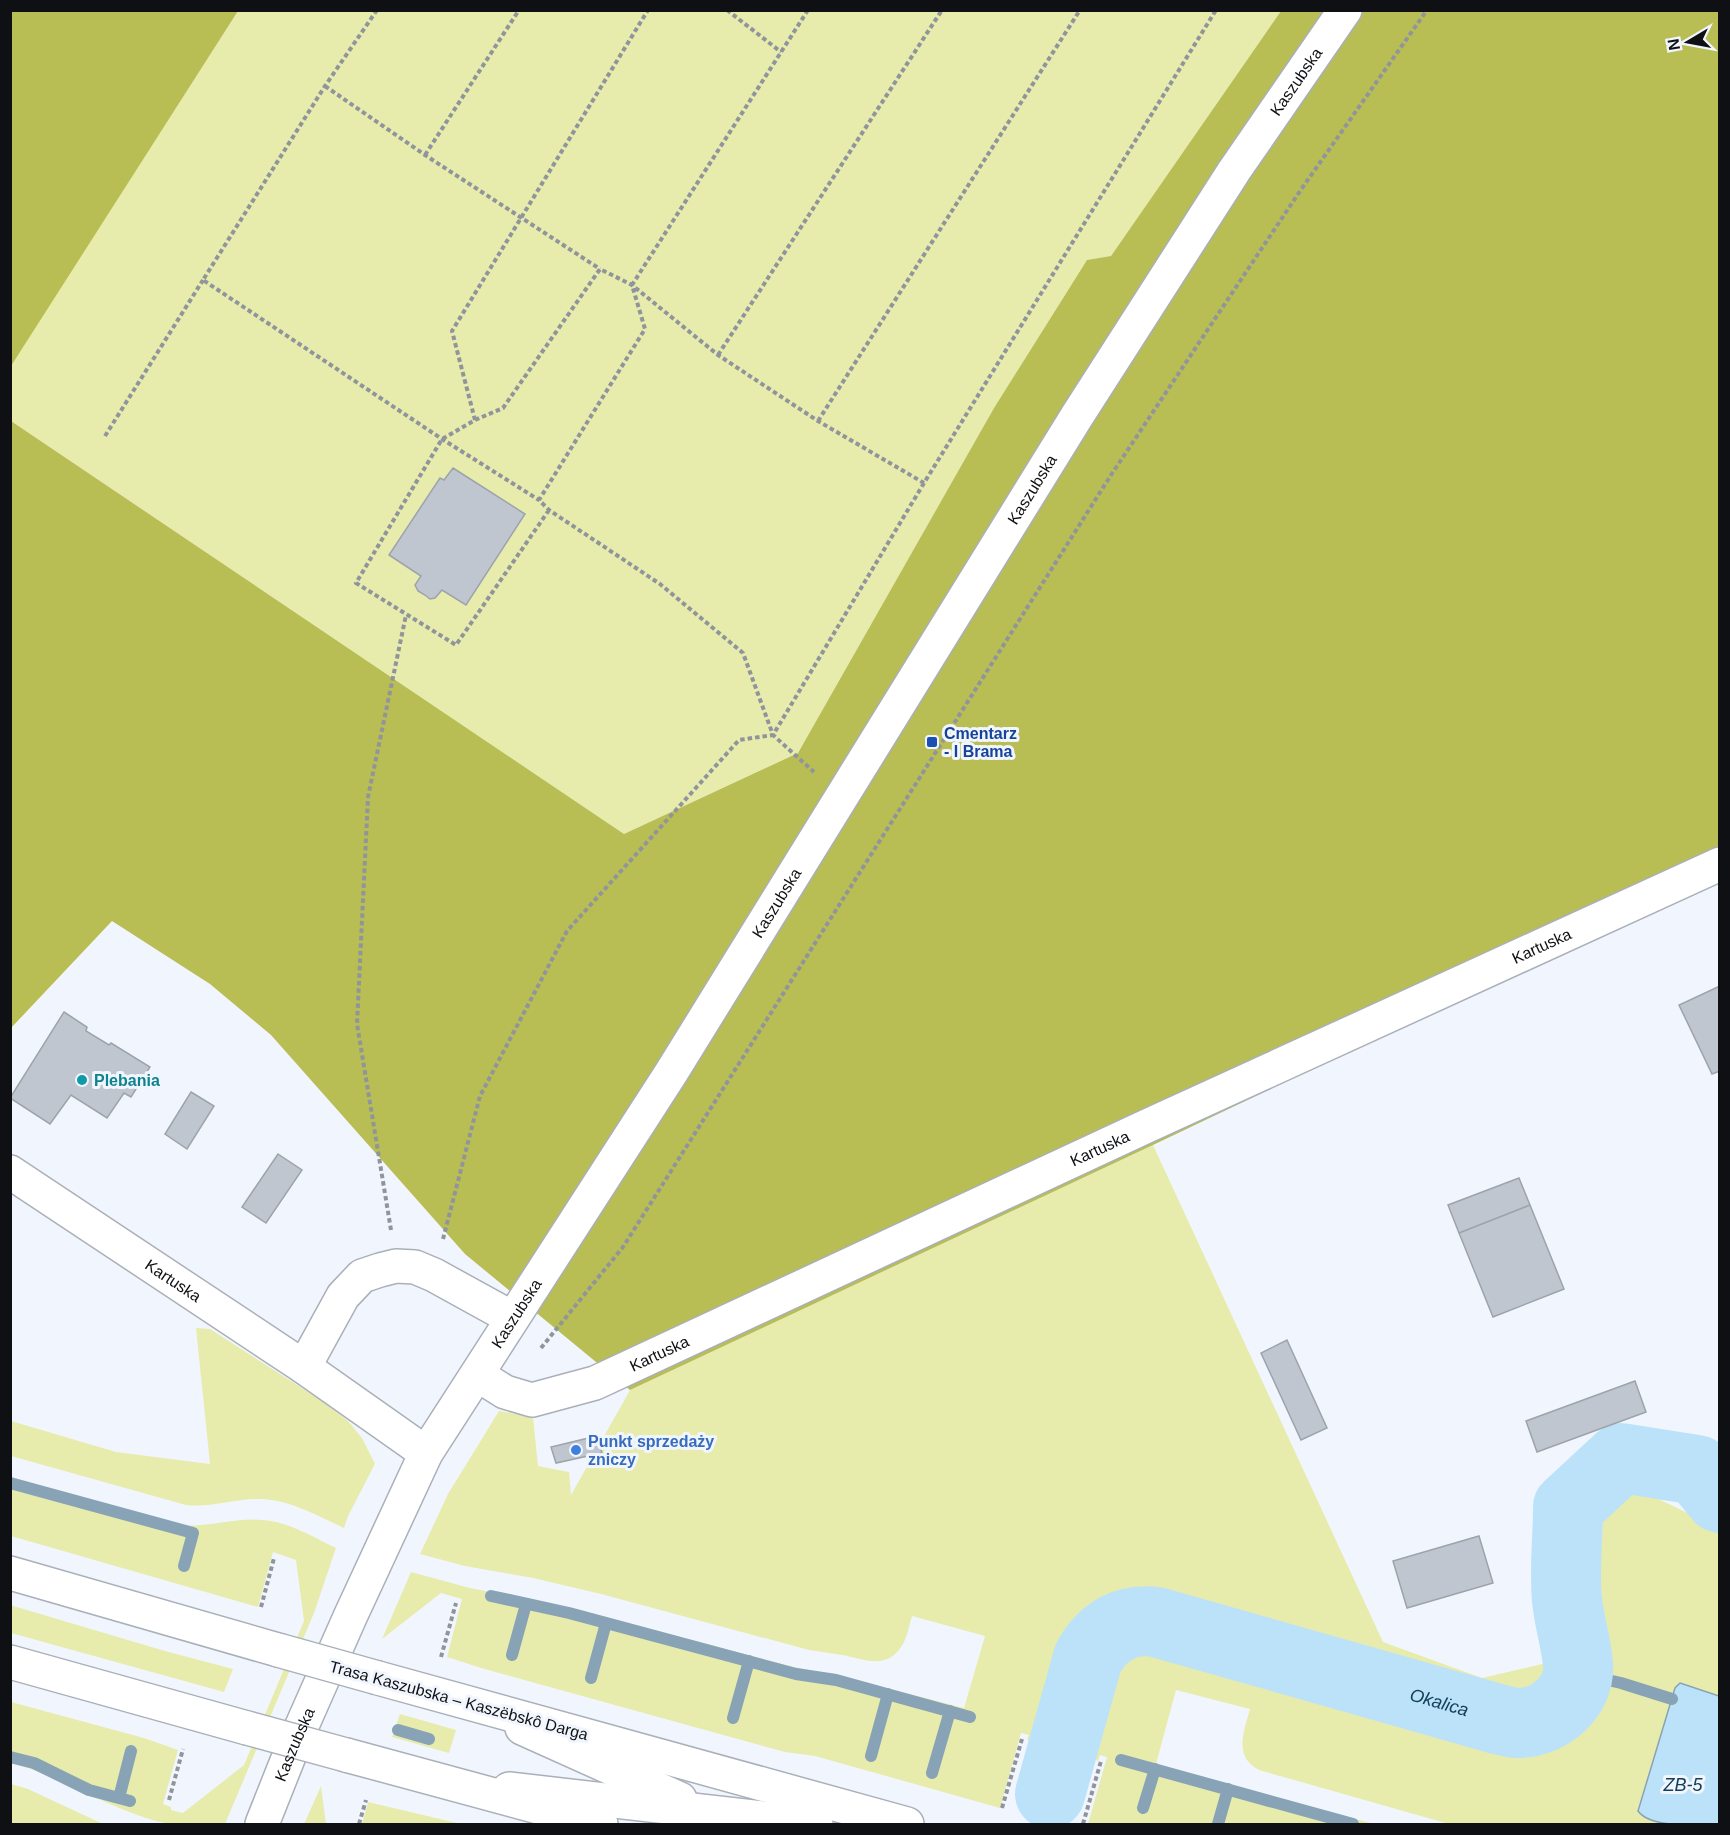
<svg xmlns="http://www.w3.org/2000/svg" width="1730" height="1835" font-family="Helvetica,sans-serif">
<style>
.green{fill:#e7ecac}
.forest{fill:#b8bd54}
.water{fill:#bce2fa;stroke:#88a3b5;stroke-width:1.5}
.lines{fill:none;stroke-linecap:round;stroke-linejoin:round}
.stream{stroke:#88a3b5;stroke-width:12}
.river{stroke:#bce2fa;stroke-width:70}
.building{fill:#c0c6cf;stroke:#9da3ab;stroke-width:1.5}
.minor-casing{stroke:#aab0b9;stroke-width:36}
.highway-casing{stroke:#aab0b9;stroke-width:36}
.path{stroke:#91959b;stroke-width:4;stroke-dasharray:4.5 3;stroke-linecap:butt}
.minor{stroke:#fff;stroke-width:33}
.highway{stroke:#fff;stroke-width:33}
.highway-bridge-casing{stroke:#aab0b9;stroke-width:36;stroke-linecap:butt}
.highway-bridge{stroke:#fff;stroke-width:33}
.transit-dot{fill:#1a4fb4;stroke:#f1f6fe;stroke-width:2}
.culture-dot{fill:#0f9aa8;stroke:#f1f6fe;stroke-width:2}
.shop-dot{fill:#3f7fe0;stroke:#f1f6fe;stroke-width:2}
.labels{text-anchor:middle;stroke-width:6;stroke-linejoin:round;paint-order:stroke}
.street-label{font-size:16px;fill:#0e1013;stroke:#f1f6fe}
.transit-label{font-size:16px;font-weight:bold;fill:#164399;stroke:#f1f6fe;text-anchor:start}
.culture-label{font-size:16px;font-weight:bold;fill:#0d838f;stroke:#f1f6fe;text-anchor:start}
.shop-label{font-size:16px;font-weight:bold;fill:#366cbe;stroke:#f1f6fe;text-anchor:start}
.water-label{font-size:18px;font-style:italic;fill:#134058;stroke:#f1f6fe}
</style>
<rect width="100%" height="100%" fill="#f1f6fe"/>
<!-- green -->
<path class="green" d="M238,11h1043l-170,245 -24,4 -93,148 -196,345 -174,81 -613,-413 -1,-55z
M1153,1145l230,497 99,36 77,-18 2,-26 20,1 3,-53 17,-86 47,-2 71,34v296h-270l-190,-54c-26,-13 -15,-39 -9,-61l-74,-19 -20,74 218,60h-286l19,-67 -7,-2 -2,6 -19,-7 -10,37c-13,6 -27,4 -33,-9l10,-37 -19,-5 2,-5 -8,-2 -21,75 -185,-52 -30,-4 -304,-84 -34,-11 15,-58 -21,-6 -59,46 29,-67 59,16 105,21 214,57 50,10 125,32 21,-72 -73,-20c-3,10 -5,23 -11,31 -15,23 -38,12 -59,8 -11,-2 -22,-3 -33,-5l-208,-56 -68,-16 -68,-12 -45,-12 28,-60 51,-83 34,6 5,49 31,6 2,23 59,-105z
M196,1328l14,1 115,74 23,18 14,17 13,26 -27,52 -4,12c-26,-12 -54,-28 -83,-29 -25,-1 -50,9 -75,6l-175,-49v-35l105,31 94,12z
M11,1477l169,48c28,3 55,-8 83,-5 26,2 50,17 73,28l-22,65 -89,211c-17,0 -38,3 -55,0 -57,-11 -104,-47 -159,-61v-61l133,36 34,12 -15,54 8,3v3l12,3 61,-48 60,-144 -8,-61 -23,-8 -15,55 -247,-71z
M10,1605l155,46 68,18 -9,23 -213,-59z
M400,1714l56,16 -7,23 -57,-16z
M11,1784l17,5 75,35h-92z
M321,1786l5,38h-22z
M368,1802l93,22h-99z"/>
<!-- forest -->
<path class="forest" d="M11,10l227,1 -227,355 -1,-355z
M1281,11h438v864l-566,270 -523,245 -165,-136 -194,-219 -61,-51 -98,-63 -101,107v-607l613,413 174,-81 196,-345 93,-148 24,-4z"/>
<!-- water -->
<path class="water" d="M1680,1683l39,13v128c-20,1 -68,5 -81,-13l37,-123z"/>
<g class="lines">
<!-- stream -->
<path class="stream" d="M10,1483l183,50 -9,33
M491,1596l78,17 227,61 40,6 134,37
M512,1655l14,-51
M1577,1673l44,10 51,16
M591,1678l15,-55
M733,1718l16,-57
M398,1730l31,9
M871,1756l17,-62
M10,1757l24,6 55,27 41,11
M1121,1760l232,64
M932,1773l18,-62
M119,1798l12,-47
M1143,1808l12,-39
M1218,1824l10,-35"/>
<!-- river -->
<path class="river" id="s1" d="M1050,1794l38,-136c15,-27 38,-40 68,-36l345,98c6,1 12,3 18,3 30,0 62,-27 59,-59 -2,-22 -9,-43 -11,-64 -3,-30 1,-63 1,-93l53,-49 76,12 23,28"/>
</g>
<!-- building -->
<path class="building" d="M453,468l72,46 -59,91 -24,-15 -7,8 -5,1 -5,-4 -7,-4 -3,-6 6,-9 -32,-21 51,-77 4,2z
M1720,986v85l-8,3 -33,-69z
M64,1012l23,15 -1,4 23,14 2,-2 39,24 -19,30 -7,-4 -17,25 -36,-23 -21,29 -40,-26z
M191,1092l23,14 -27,43 -22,-15z
M278,1154l24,16 -36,53 -24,-16z
M1519,1178l11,27 -71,28 -11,-28z
M1530,1205l34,84 -71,28 -34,-84z
M1287,1340l40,88 -26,12 -40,-87z
M1635,1381l11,31 -109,40 -11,-31z
M597,1436l5,17 -46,10 -5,-16z
M1479,1536l14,47 -86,25 -14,-47z"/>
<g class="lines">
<!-- minor casing -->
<g class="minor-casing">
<g id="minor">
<path id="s2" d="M10,1172l294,195 122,86"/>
<path d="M304,1367l39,-71 19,-20 18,-6 16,-4 19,1 19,8 78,43"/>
<path id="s3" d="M478,1375l27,17 27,8 63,-17 552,-257 573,-262"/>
<path d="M522,1728l158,71"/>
<path d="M509,1789l307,35"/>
<path id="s4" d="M262,1824l31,-78 57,-129 76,-164 245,-380 406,-657 157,-245 111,-161"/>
</g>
</g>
<!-- highway casing -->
<g class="highway-casing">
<path id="highway" d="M10,1573l268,77
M10,1662l237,66
M378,1678l529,146
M346,1755l255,69"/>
</g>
<!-- path -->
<path class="path" d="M377,10l-52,76 -122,194 239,159 97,61
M727,10l54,42
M808,10l-176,275 13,44 -106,171 10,10 111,74 83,69 30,82 41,37
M325,86l100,69 175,114
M425,155l94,-145
M718,355l224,-345
M475,420l-23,-89 196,-321
M818,421l262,-411
M105,436l98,-156
M549,510l-93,135 -100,-62 86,-144 33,-19 28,-12 97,-139 32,16 86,70 100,66 106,62
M391,1230l-34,-206 11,-227 38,-182
M443,1239l37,-143 87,-165 172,-191 34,-5 151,-252 292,-473
M541,1348l82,-101 488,-772 189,-284 127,-181
M261,1607l13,-49
M441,1657l15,-54
M169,1800l14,-51
M1002,1808l20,-69
M359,1824l7,-24
M1083,1824l18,-63"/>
<!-- minor -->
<use href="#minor" class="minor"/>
<!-- highway -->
<use href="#highway" class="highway"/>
<!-- highway-bridge casing -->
<g class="highway-bridge-casing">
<path id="highway-bridge" d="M278,1650l100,28
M247,1728l99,27"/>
</g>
<!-- highway-bridge -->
<use href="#highway-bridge" class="highway-bridge"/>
</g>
<!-- markers -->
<rect class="transit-dot" x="926" y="736" width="12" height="12" rx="3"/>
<circle class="culture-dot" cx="82" cy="1080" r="6"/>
<circle class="shop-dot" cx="576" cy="1450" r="6"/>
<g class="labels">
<!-- street labels -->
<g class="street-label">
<text dy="6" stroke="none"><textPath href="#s4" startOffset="2030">Kaszubska</textPath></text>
<text dy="6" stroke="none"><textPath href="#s4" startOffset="1544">Kaszubska</textPath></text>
<text dy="6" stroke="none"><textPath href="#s4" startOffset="1058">Kaszubska</textPath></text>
<text dy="6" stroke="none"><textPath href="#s3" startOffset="1168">Kartuska</textPath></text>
<text dy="6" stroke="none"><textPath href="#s3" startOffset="682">Kartuska</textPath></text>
<text dy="6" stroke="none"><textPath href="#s2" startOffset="196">Kartuska</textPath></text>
<text dy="6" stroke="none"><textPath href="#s4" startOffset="572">Kaszubska</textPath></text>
<text dy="6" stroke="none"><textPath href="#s3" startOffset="196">Kartuska</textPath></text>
<text transform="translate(459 1700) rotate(15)" y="6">Trasa Kaszubska – Kaszëbskô Darga</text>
<text dy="6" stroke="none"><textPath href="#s4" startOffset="86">Kaszubska</textPath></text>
</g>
<!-- transit labels -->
<g class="transit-label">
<text x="944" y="739">Cmentarz<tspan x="944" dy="18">- I Brama</tspan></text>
</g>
<!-- culture labels -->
<g class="culture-label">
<text x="94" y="1086">Plebania</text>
</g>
<!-- shop labels -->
<g class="shop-label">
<text x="588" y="1447">Punkt sprzedaży<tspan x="588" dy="18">zniczy</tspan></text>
</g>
<!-- water labels -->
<g class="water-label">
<text dy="6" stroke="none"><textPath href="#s1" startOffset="518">Okalica</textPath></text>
<text x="1683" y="1791">ZB-5</text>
</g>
</g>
<!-- border -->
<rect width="1730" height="1835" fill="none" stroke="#0e1013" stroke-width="24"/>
<!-- north arrow -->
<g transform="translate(1688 42) rotate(260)" stroke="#f1f6fe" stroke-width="4.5" paint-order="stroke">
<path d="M0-4.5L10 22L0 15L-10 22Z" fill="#0e1013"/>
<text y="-9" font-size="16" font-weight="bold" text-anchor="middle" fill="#0e1013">N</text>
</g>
</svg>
